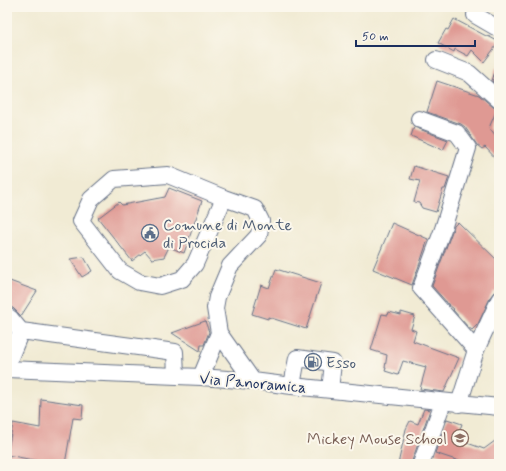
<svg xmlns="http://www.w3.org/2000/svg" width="506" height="471" font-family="Mynerve,sans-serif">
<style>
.building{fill:#df9993}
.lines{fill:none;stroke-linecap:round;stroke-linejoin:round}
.minor-casing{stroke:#667187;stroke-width:18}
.minor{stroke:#fff;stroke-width:16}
.labels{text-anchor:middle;stroke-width:4;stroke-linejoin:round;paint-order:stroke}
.service-label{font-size:16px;fill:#4e5e75;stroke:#fbf7ec;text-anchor:start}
.street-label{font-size:16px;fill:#1b2f5e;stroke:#fbf7ec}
.education-label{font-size:16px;fill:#785e54;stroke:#fbf7ec;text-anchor:end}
</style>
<rect width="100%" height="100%" fill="#fbf7ec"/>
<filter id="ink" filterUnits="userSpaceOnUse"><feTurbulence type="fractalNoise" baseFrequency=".025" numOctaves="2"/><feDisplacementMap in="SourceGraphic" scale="8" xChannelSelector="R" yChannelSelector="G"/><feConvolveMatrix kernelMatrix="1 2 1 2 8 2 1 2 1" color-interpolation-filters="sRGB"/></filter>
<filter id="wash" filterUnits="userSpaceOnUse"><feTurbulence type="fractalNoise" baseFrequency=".012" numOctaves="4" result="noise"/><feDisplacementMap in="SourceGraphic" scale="16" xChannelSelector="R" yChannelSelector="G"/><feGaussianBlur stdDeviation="0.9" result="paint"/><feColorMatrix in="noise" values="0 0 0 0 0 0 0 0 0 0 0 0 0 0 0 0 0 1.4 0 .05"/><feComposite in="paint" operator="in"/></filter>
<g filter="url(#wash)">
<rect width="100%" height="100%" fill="#f1ebd4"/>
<g id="blocks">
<!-- building -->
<path class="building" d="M454,19l34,18v-1l11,6 -15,20 -12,-12 -4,6 -13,-7 -1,3 -16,-9 8,-14 2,1z
M496,68l3,1v18l-7,-6z
M437,81l42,14 14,12 4,2 -8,19 10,13v21l-14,-15 -3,2 -5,-4 -12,-18 -4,-3 -34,-12z
M414,127l34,13 -5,10 -32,-14z
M414,166l35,11 -4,12h-2l-7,23 -14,-4 -3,-5 -5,-1 6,-21 -10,-2z
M169,188l33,13 -18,52 -15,-6 -5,10 -12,2 -7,-8 -13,10 -34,-43 21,-16 3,3 43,-8z
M458,222l41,40v29l-5,1 -3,4 -13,28 -6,6 -4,-3 -15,-17 1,-1 -5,-4 -17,-19 22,-60z
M392,223l36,16 -7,21 -9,25 -39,-16z
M84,257l8,14 -10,6 -12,-18z
M276,269l45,14 -15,46 -38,-12v2l-16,-5 9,-29 8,3z
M7,280l30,11 -16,25 -8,-8 -6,-1z
M389,312l12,3v-3l14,4 -4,13 5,2 -3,10 46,17 -15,34 -24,-3 6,-22 -23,-6 -5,14 -13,-4 1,-3h-1l2,-13 -16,-5 11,-36 6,1z
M205,321l4,11 -5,13h-3l-1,6 -28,-18z
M41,399l42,6 -1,14 -9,-1 -8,46h-10l-48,-9 6,-32 27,5z
M424,409l6,1 -18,51v3h-14l8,-35 4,-8 8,3z
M447,419l15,5 -6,15 28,10 15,-11v26h-31l-33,-11z"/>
</g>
</g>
<g filter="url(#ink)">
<use href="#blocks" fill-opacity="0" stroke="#667187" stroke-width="1"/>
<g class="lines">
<!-- minor casing -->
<g class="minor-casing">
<path id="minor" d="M475,15l24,14
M436,60l33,13 30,27
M419,119l38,14 11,15 -25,81 -22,59 55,62
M224,198l-29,66 -13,15 -22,7 -21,-4 -19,-11 -39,-50 10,-22 23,-20 54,-4 56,23 31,11 6,12 -2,14 -29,31 -13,31 -2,11 4,25 34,48
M7,316l4,3 10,12 -14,34
M21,331l154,21 1,24
M7,369l194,8 52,4 39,5 207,21
M201,377l18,-44
M292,386l5,-28 36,5 -3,27
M459,404l17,-54 23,-50
M421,464l22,-62"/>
</g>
<!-- minor -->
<use href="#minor" class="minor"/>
</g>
</g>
<!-- icons -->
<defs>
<g id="civic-ring" transform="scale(0.9)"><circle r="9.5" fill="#fbf7ec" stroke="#5c6f8a" stroke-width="1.5"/><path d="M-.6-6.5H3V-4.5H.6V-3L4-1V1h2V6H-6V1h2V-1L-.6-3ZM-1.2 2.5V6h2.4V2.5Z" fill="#5c6f8a"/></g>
<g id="fuel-ring" transform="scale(0.9)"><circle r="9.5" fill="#fbf7ec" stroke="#5c6f8a" stroke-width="1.5"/><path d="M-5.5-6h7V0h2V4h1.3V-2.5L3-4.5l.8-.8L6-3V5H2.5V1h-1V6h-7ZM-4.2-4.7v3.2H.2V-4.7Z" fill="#5c6f8a"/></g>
<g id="school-ring" transform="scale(0.9)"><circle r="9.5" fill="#fbf7ec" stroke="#8d6e63" stroke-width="1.5"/><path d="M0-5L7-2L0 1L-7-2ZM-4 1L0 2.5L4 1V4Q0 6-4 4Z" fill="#8d6e63"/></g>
</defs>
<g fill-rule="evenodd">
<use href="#civic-ring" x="150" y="233"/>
<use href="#fuel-ring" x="313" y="362"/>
<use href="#school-ring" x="460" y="438"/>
</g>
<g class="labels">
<!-- service labels -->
<g class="service-label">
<text x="163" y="230">Comune di Monte<tspan x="163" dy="18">di Procida</tspan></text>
<text x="326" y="368">Esso</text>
</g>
<!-- street labels -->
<g class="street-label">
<text transform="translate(253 382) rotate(5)" y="6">Via Panoramica</text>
</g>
<!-- education labels -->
<g class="education-label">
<text x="447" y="444">Mickey Mouse School</text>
</g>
</g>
<!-- margin -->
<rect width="506" height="471" fill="none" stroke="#fbf7ec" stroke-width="24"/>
<!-- scale -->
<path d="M356 40v6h119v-6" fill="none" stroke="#1b2f5e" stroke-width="2"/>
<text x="362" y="40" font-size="12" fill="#1b2f5e" stroke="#fbf7ec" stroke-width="3" paint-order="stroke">50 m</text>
</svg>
